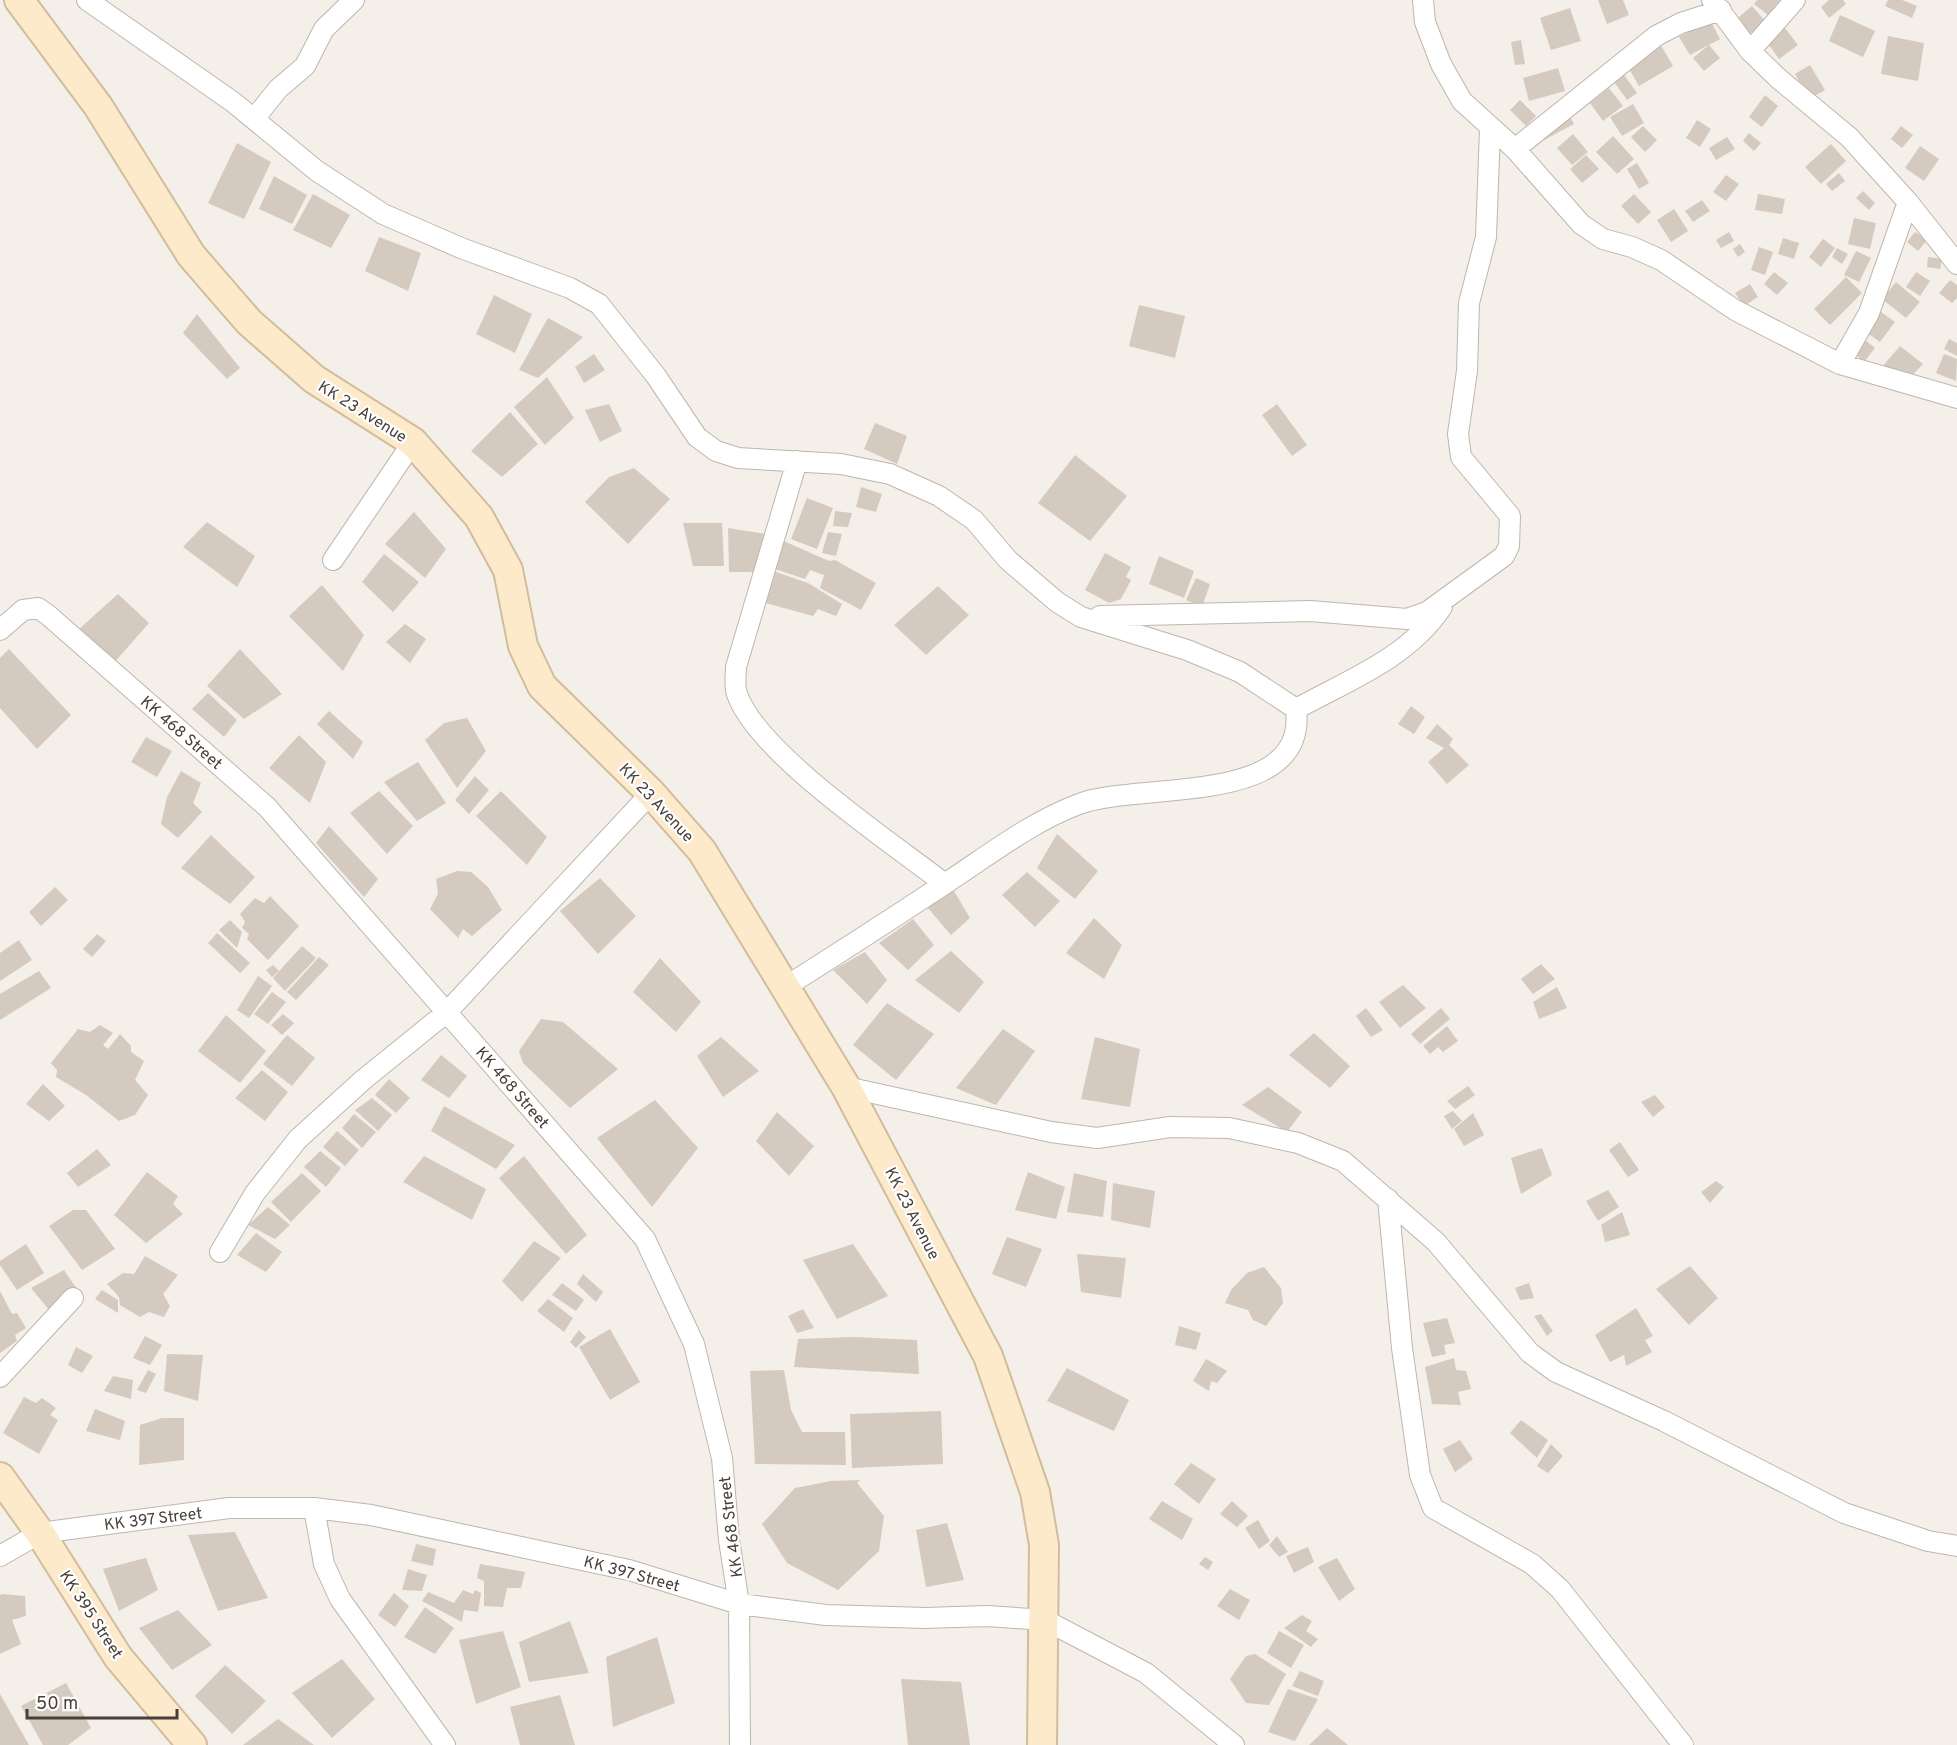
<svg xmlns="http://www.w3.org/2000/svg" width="1957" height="1745" font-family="Overpass,sans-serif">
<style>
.building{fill:#d5cabf}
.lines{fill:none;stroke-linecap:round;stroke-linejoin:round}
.street-casing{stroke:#bfb6ac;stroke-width:22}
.secondary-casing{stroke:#d1bd9b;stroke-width:32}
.street{stroke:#fff;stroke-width:20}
.secondary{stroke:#fceacb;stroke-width:28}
.labels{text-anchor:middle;stroke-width:4.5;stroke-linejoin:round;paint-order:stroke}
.street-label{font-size:16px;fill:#473f38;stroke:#fff}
</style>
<rect width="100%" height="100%" fill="#f4efe9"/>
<!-- building -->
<path class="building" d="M1598,0h25l6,15 -22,9z
M1757,0h23l-12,15 -14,-11z
M1829,0h14l3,4 -17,14 -8,-11z
M1888,0h14l15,6 -5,12 -27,-12z
M1752,6l13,15 -18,15 -13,-15z
M1570,8l11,33 -30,9 -11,-32z
M1840,15l35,16 -12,26 -34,-16z
M1710,20l10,19 -30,16 -11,-18z
M1785,28l13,17 -19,14 -12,-17z
M1888,36l36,7 -6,38 -37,-7z
M1521,40l4,24 -10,1 -4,-23z
M1658,40l15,26 -34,20 -15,-26z
M1709,45l11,13 -16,13 -11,-13z
M1810,65l15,25 -16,9 -14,-25z
M1558,68l7,23 -36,10 -6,-23z
M1622,72l15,21 -10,7 -15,-21z
M1609,88l14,18 -20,15 -13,-18z
M1765,95l13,11 -16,21 -13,-10z
M1520,100l16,16 -10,10 -16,-16z
M1633,104l11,19 -22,13 -12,-19z
M1568,113l6,11 -30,16 -6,-10z
M1697,120l14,9 -11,18 -14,-9z
M1643,126l14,14 -12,12 -14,-15z
M1901,126l12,9 -11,13 -11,-9z
M1749,133l12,10 -7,8 -11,-10z
M1573,134l15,18 -16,13 -15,-17z
M1613,136l21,23 -17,15 -21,-22z
M1727,137l8,12 -19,11 -7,-12z
M237,143l34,19 -27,57 -36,-16z
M1831,144l15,17 -25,23 -16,-17z
M1920,146l19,13 -15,22 -19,-13z
M1586,155l13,14 -17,14 -12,-14z
M1637,163l12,20 -10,6 -12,-20z
M1839,173l6,8 -13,10 -6,-7z
M1726,175l13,9 -13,17 -13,-9z
M274,176l33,19 -15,29 -33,-15z
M1863,191l12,12 -6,7 -13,-12z
M313,194l37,21 -19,33 -38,-18z
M1634,194l17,18 -13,12 -17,-18z
M1758,194l27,5 -3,15 -27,-4z
M1702,200l8,11 -17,11 -8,-11z
M1674,209l14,22 -17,11 -14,-22z
M1854,218l22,5 -6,26 -22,-5z
M1729,232l5,9 -13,7 -5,-8z
M1915,232l12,8 -9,11 -11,-9z
M379,237l42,16 -13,38 -43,-20z
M1783,238l16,5 -5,16 -16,-5z
M1823,239l12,9 -14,19 -12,-10z
M1740,244l5,8 -7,5 -5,-8z
M1759,247l14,5 -8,23 -14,-5z
M1837,248l11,6 -6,10 -10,-7z
M1856,251l15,7 -12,24 -15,-7z
M1928,257l14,2 -2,10 -13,-2z
M1774,272l14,11 -11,12 -13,-11z
M1916,272l14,9 -10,15 -14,-9z
M1846,277l16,16 -32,32 -16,-16z
M1950,280l7,5v13l-5,5 -13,-10z
M1896,282l24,20 -14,16 -24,-19z
M1750,284l8,13 -14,9 -9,-13z
M494,295l38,19 -17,39 -39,-19z
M1139,305l46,11 -10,42 -46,-12z
M1881,312l14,10 -15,20 -14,-10z
M197,314l43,54 -13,11 -44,-46z
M548,318l35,19 -45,41 -19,-8z
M1859,335l16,13 -11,14 -15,-13z
M1949,339l8,4v13l-13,-7z
M1900,346l23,18 -19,20 -22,-17z
M594,354l11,16 -21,13 -9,-16z
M1944,354l13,5 -1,22 -20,-8z
M547,377l27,41 -29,27 -31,-38z
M609,404l13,27 -22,11 -15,-32z
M1277,404l30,41 -15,11 -30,-41z
M510,412l28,32 -36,33 -31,-26z
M875,423l32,13 -10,28 -33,-15z
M1075,455l52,41 -37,45 -52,-38z
M634,468l36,31 -42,45 -43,-42 24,-25z
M861,487l21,7 -6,18 -20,-5z
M807,498l26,10 -16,41 -26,-10z
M835,511l17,2 -4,14 -15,-1z
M414,512l32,37 -21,29 -40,-34z
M207,522l48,34 -18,31 -54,-40z
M683,523h39l2,43h-31z
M728,528l37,6 -6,38h-30z
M828,532l14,2 -6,22 -14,-3z
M779,539l50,22 6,-1 41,23 -15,27 -41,-22 4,-13 -14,-5 -5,9 -36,-12z
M1105,553l26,14 -5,10 5,3 -10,19 -12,4 -24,-13z
M384,554l35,28 -26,30 -31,-30z
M1159,556l35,15 -10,27 -35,-14z
M773,571l35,12 34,21 -6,12 -18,-7 -5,7 -51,-14z
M1196,578l14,6 -8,23 -16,-7z
M322,585l42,50 -21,36 -54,-55z
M938,586l31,29 -43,40 -32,-30z
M118,594l31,29 -36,41 -35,-34z
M405,624l21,15 -16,24 -24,-21z
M9,649l62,66 -34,34 -37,-41v-50z
M240,649l42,45 -38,25 -37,-33z
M208,693l29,27 -13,17 -32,-28z
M1411,706l14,11 -11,17 -16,-10z
M329,711l34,31 -10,17 -36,-35z
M467,718l19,33 -29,37 -32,-48 19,-17z
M1437,724l16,15 -4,6 20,20 -22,19 -19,-22 16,-14 -18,-10z
M299,735l27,27 -16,41 -41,-35z
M146,737l26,14 -15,26 -26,-15z
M418,762l28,41 -29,18 -33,-39z
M181,771l20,12 -8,20 9,9 -24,26 -17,-14 6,-27z
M475,776l14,14 -20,24 -14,-14z
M379,791l34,35 -26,28 -37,-41z
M501,791l46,46 -20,28 -51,-49z
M329,826l49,53 -14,18 -48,-54z
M1057,834l41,37 -23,28 -38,-31z
M211,835l44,42 -25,27 -49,-36z
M457,871l14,1 17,15 14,23 -30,26 -9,-7 -5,9 -28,-29 8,-15 -2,-15z
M1027,872l33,29 -25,26 -33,-32z
M600,878l36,38 -38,38 -38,-43z
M55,887l13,13 -27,26 -12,-14z
M954,891l16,27 -19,17 -24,-28z
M270,896l29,30 -31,34 -21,-21 2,-5 -7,-6 3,-6 -5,-8 15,-16 9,5z
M1094,918l28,27 -18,34 -38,-26z
M913,919l21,26 -26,25 -29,-27z
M230,920l12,12 -5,16 -18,-18z
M217,933l33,30 -10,10 -32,-30z
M97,934l9,7 -14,16 -9,-8z
M19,940l13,20 -32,21v-28z
M302,946l14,12 -31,33 -12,-13z
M951,951l33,31 -25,31 -44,-33z
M865,952l22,28 -20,24 -34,-34z
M319,957l10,8 -33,35 -9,-8z
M660,958l41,44 -25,30 -43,-40z
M1541,964l14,15 -22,15 -12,-15z
M273,965l6,6 -7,6 -6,-7z
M39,971l12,17 -51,32v-26z
M258,976l14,10 -23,32 -12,-8z
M1403,985l23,23 -26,20 -21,-26z
M1557,987l10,21 -28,11 -6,-17z
M272,992l14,10 -18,22 -14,-10z
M887,1003l47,31 -38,46 -43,-35z
M1366,1008l17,22 -12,7 -15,-21z
M1441,1008l9,11 -30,25 -9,-10z
M283,1014l11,9 -12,12 -11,-10z
M226,1015l40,36 -26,32 -42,-32z
M541,1019l22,3 55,47 -48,39 -47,-45 -4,-12z
M100,1025l13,8 -10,12 5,4 12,-15 11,12v6l13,9 -9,19 13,15 -13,20 -16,6 -33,-26 -30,-18 1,-7 -6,-7 27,-34 12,3z
M1447,1026l11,15 -15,11 -5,-5 -8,7 -7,-8z
M1003,1029l32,22 -39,54 -40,-17z
M1314,1033l36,33 -20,22 -41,-33z
M287,1035l28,23 -23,28 -29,-22z
M721,1037l38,34 -36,26 -26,-41z
M1095,1037l45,12 -10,58 -49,-8z
M441,1055l26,21 -18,22 -28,-18z
M262,1070l26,22 -23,29 -30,-23z
M389,1079l21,19 -14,15 -21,-18z
M43,1084l22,22 -16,15 -23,-17z
M1468,1086l7,9 -20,14 -8,-8z
M1268,1087l34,25 -15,20 -45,-27z
M1655,1095l10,12 -12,10 -12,-15z
M372,1098l20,17 -14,16 -23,-21z
M655,1100l43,48 -46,59 -55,-69z
M444,1106l71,39 -19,24 -65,-38z
M1453,1111l9,10 -10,8 -8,-13z
M777,1112l37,34 -25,30 -33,-35z
M1473,1113l11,22 -20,11 -10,-17z
M354,1114l22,18 -14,16 -20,-20z
M337,1131l22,19 -14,16 -22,-19z
M1620,1142l19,28 -11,7 -19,-27z
M1542,1148l10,27 -31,19 -10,-36z
M97,1149l14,16 -33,22 -11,-14z
M320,1151l21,17 -15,19 -22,-20z
M424,1156l62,33 -14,31 -69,-38z
M524,1156l63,79 -21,19 -67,-76z
M147,1172l31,24 -5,8 10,10 -37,29 -32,-28z
M1028,1172l37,15 -9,32 -41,-9z
M302,1173l19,18 -30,31 -20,-20z
M1074,1173l33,8 -4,36 -36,-5z
M1716,1181l8,6 -14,16 -9,-11z
M1113,1183l42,8 -5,37 -39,-8z
M1608,1190l11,17 -21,14 -12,-20z
M268,1207l22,18 -15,14 -27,-14z
M73,1210h13l29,39 -33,21 -33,-44z
M1622,1212l8,23 -25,7 -4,-17z
M256,1233l26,19 -16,20 -29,-17z
M1007,1237l35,12 -16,38 -34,-13z
M534,1241l27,17 -39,44 -20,-21z
M26,1244l18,29 -27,17 -17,-25v-4z
M853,1244l35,52 -51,23 -34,-59z
M1077,1254l49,4 -5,40 -40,-6z
M145,1256l33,19 -15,19 7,12 -6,11 -15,-5 -9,5 -20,-12 -1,-8 -12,-13 16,-11 11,1z
M1690,1266l28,32 -29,27 -33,-36z
M1264,1267l17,21 2,15 -17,23 -13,-6 -5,-10 -23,-7 6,-13 16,-17z
M64,1270l15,22 -29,19 -19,-23z
M583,1274l20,18 -7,10 -19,-18z
M562,1283l22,17 -8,11 -24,-16z
M1529,1283l5,15 -14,2 -5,-12z
M102,1290l16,10v13l-23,-14z
M0,1291l12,23 5,-1 9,15 -11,7 2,6 -17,12z
M548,1299l25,19 -9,14 -27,-21z
M1636,1308l17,28 -8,4 7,12 -26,14 -2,-11 -14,7 -15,-27z
M803,1309l11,19 -17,5 -9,-17z
M1541,1314l12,17 -6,5 -13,-20z
M1447,1318l8,25 -11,2 2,9 -14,3 -9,-34z
M1179,1326l22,7 -5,17 -21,-5z
M610,1329l30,53 -30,18 -31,-53z
M579,1330l7,7 -10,11 -6,-6z
M145,1336l17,9 -12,20 -17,-7z
M853,1337l64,3 2,34 -125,-7 4,-28z
M76,1347l17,9 -11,17 -14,-8z
M167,1354l36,1 -5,46 -34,-10z
M1454,1358l2,12 10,1 5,18 -13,3 3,13 -29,-1 -7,-37z
M1206,1359l21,12 -10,12 -6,-2 -2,10 -16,-10z
M1067,1368l62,32 -15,31 -67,-30z
M148,1370l8,4 -10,19 -9,-3z
M784,1370l7,40 11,22h43l1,33 -91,-1 -5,-93z
M113,1376l20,4 -2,19 -27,-8z
M24,1397l12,6 6,-5 14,10 -6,7 8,5 -19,34 -36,-21z
M95,1409l30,12 -5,19 -34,-9z
M941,1411l2,53 -91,4 -2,-54z
M162,1418h22v42l-45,5 1,-40z
M1521,1420l27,20 -11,18 -27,-25z
M1460,1440l13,19 -18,13 -12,-23z
M1551,1444l12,12 -15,17 -11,-7z
M1191,1463l25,16 -17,25 -25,-20z
M860,1480l-3,3 27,33 -5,35 -41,39 -51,-27 -25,-39 33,-36 36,-7z
M1162,1501l31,18 -11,21 -33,-21z
M1232,1501l16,15 -11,11 -17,-13z
M1258,1520l12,21 -11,8 -14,-21z
M947,1523l17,57 -38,7 -10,-57z
M235,1532l33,66 -50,13 -30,-76z
M1277,1536l11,16 -9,5 -10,-12z
M416,1544l20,5 -3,17 -22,-5z
M1308,1547l6,15 -20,11 -8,-17z
M1205,1557l8,5 -5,8 -9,-6z
M146,1558l12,32 -39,21 -16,-42z
M1337,1558l18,31 -16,12 -21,-34z
M480,1564l45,8 -4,16h-14l-4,19 -19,-1v-25l-7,-3z
M408,1569l19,6 -5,16 -20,-1z
M1230,1589l20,11 -11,20 -22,-14z
M463,1590l10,4 2,-4 6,3 -3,19 -14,-2 -2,12 -40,-21 6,-9 26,11z
M394,1593l15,13 -14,21 -17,-12z
M3,1594l22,2 1,20 -14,4 9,24 -21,10v-59z
M425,1607l29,21 -19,26 -31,-17z
M178,1610l34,35 -40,25 -33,-42z
M1302,1615l10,6 -6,10 12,8 -7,8 -27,-19z
M570,1621l19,52 -60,9 -10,-40z
M503,1631l18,56 -45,17 -17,-64z
M1279,1631l25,14 -13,23 -24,-15z
M657,1637l18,66 -62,24 -7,-70z
M1255,1654l31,20 -17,31 -23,-2 -16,-24 16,-23z
M342,1659l33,40 -43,39 -40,-45z
M225,1665l41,36 -34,33 -37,-38z
M1300,1671l24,10 -6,15 -26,-10z
M901,1679l60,3 9,63h-62z
M66,1683l25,45 -23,17h-25l-22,-39z
M1288,1689l30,10 -23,42 -27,-9z
M0,1694l29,51h-29z
M560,1695l15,50h-55l-10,-38z
M278,1719l36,26h-71z
M1327,1728l21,17h-39z"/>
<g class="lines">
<!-- street casing -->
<g class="street-casing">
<path id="street" d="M87,0l146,102 84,69 66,43 78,34 109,40 29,16 57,72 41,61 19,14 22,7 103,6 49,10 49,22 35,24 34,40 49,42 24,15 106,33 53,22 56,37c12,99 -156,72 -217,95 -48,18 -90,51 -133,79 -53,35 -107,70 -161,104
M1423,0l2,22 16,42 21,37 53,48 66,75 22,15 29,8 29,13 74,50 105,54 117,34
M1712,0l38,51 29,28 70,58 59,65 49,62
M1750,51l45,-51
M254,119l24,-30 27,-23 19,-37 30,-29
M1515,149l141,-113 25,-13 40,-13
M1840,364l29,-51 39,-111
M797,461l-61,206c0,8 -2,19 1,27 20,59 155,149 208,190
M333,560l80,-118
M1100,616l210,-5 97,8 20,-7 77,-56 5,-10 1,-30 -49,-59 -3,-23 9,-63 2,-68 17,-66 4,-108
M0,630l23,-20 15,-2 10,7 219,192 378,432 49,105 28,114 7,82 10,64 1,141
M1296,709c53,-29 112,-51 146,-102
M846,1087l205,45 46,6 73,-11 59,1 69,15 45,18 93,81 94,111 26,19 108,49 180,92 84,28 29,5
M1388,1199l14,149 18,127 13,33 99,56 28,25 123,156
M220,1252l35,-59 43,-54 65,-59 84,-68 204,-219
M0,1377l73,-79
M314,1508l10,56 16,35 105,146
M0,1556l40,-23 189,-25h85l57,7 258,55 110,34 87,11 99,3 62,-2 58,4 101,53 88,72"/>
</g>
<!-- secondary casing -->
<g class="secondary-casing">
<path id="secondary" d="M19,0l79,106 93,149 58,67 65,57 99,63 66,75 29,53 15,76 19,40 109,107 51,58 144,236 142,269 47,136 9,53 -2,200
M0,1477l40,56 78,124 74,88"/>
</g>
<!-- street -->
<use href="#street" class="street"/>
<!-- secondary -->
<use href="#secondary" class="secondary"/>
</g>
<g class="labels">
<!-- street labels -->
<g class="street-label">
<text transform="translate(363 411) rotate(32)" y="6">KK 23 Avenue</text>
<text transform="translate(182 732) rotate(41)" y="6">KK 468 Street</text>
<text transform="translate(657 802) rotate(47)" y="6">KK 23 Avenue</text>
<text transform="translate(513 1087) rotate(49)" y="6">KK 468 Street</text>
<text transform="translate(913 1213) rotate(63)" y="6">KK 23 Avenue</text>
<text transform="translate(153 1518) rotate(-7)" y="6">KK 397 Street</text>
<text transform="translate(730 1527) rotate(-97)" y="6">KK 468 Street</text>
<text transform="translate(632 1573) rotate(15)" y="6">KK 397 Street</text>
<text transform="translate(92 1614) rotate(57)" y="6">KK 395 Street</text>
</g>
</g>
<!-- scale -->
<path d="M27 1709v9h150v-9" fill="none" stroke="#473f38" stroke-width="3"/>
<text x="36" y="1709" font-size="18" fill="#473f38" stroke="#ffffff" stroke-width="4.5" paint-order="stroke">50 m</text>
</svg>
